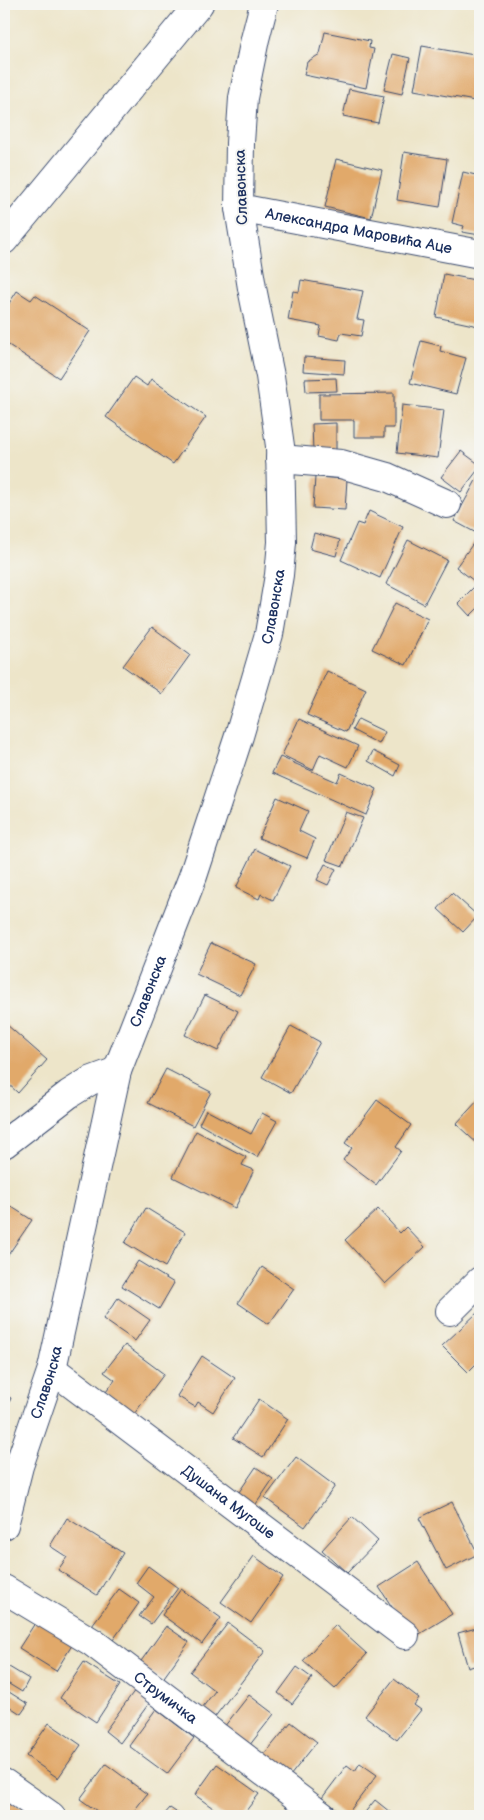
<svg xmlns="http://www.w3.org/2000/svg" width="484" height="1820" font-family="'Balsamiq Sans',sans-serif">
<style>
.building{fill:#e1a96a}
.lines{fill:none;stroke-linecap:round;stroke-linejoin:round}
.minor-casing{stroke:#3a4a6e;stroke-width:30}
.minor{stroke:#fff;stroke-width:28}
.labels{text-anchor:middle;stroke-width:4;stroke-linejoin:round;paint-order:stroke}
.street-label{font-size:15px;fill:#1b2f5e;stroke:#f6f6f2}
</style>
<rect width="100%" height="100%" fill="#f6f6f2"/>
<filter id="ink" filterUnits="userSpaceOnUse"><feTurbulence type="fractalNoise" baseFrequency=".02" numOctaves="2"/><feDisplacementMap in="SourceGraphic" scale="10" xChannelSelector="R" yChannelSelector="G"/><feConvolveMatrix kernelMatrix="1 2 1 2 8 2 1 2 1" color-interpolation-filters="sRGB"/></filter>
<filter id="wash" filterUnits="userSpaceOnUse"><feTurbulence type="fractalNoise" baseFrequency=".0096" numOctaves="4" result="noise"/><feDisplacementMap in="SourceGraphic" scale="20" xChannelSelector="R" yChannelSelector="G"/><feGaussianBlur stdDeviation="1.12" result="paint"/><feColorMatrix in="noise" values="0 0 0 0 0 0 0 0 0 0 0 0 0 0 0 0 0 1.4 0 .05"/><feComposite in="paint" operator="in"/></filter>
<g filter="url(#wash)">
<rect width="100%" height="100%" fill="#ede5c9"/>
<g id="blocks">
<!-- building -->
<path class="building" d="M352,4h23l-1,5z
M325,32l45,9 -1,7 5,1 -8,39 -62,-13 3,-13 13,-8z
M422,46l58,10v14l-5,31 -61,-11z
M393,54l17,4 -8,36 -18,-4z
M349,89l35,7 -6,27 -35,-7z
M404,152l43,7 -7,48 -43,-7z
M336,159l46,11 -11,48 -46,-11z
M463,172l17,4v59l-18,-3 2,-6 -12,-3z
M444,274l36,7v33l-2,12 -42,-9z
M301,280l62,11 -6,28 7,1 -3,16 -20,-3 -2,7 -20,-4 2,-10 -33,-6 5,-29 6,1z
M17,291l14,9 4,-5 55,36 -31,47 -55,-36v-31z
M421,341l20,5 -1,5 26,7 -10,36 -46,-11z
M304,357l41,3 -1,14 -41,-3z
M134,377l13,9 4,-7 55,38 -33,47 -67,-47z
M336,378l1,13 -31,1 -1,-13z
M394,393v35h-10v9h-30v-17h-35v-26z
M402,405l42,5 -6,48 -41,-5z
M336,423v27l-23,1 -1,-27z
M461,451l19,14v2l-19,25 -20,-15z
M480,473v62l-26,-14z
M315,477l32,2 -2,31 -32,-2z
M369,511l34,16 -23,51 -39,-18 16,-37 6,2z
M314,533l26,7 -4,16 -26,-7z
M477,538l3,2v32l-6,9 -18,-14z
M408,540l39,20 -23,44 -38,-20z
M480,581v25l-10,10 -12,-13z
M395,603l33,16 -22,46 -34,-16z
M152,627l38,28 -28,39 -39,-28z
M327,671l39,18 -20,43 -39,-17z
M299,719l59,27 -10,21 -28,-13 -7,16 -31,-15z
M358,719l27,13 -6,12 -27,-14z
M373,751l27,14 -5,11 -27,-15z
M280,757l57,25 4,-9 36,16 -11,26 -94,-42z
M277,797l31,14 -9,20 16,8 -8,19 -48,-20z
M346,812l17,6 -20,48 -17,-6z
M255,849l35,17 -17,34 -12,-6 -2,5 -23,-11z
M325,864l11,5 -8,16 -11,-5z
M452,893l26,23 -15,16 -25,-23z
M211,943l45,21 -16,31 -44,-21z
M205,995l33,16 -20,40 -33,-16z
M6,1024l41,36 -29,33 -14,-13v-53z
M291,1026l29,16 -29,51 -29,-16z
M166,1069l45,23 -18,34 -45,-23z
M480,1098v48l-24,-22z
M377,1100l34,25 -15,22 5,4 -25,34 -33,-25 9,-12 -7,-5z
M206,1110l45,24 11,-21 15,8 -20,36 -58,-33z
M196,1131l50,26 -4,8 12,5 -19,38 -62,-31z
M4,1202l28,18 -26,38 -2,-2z
M146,1208l39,24 -20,35 -40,-24z
M378,1209l22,24 6,-6 19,20 -40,37 -40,-44z
M138,1261l36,22 -15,26 -37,-23z
M262,1267l32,22 -25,35 -31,-21z
M118,1298l32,22 -15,21 -32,-22z
M477,1313l3,4v43l-12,12 -26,-26z
M125,1345l39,29 -30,40 -28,-22 9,-12 -11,-8z
M202,1356l33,22 -22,34 -15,-10 -3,5 -18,-11z
M4,1395l7,3 -7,16z
M259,1399l29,20 -25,38 -30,-19z
M296,1457l39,29 -30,41 -40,-29z
M256,1467l17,12 -19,28 -17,-12z
M452,1502l26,52 -32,16 -27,-52z
M352,1517l26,24 -31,32 -25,-23z
M67,1518l56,35 -26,42 -39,-25 9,-13 -17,-11z
M254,1556l29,21 -32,46 -30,-21z
M418,1562l34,52 -34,21 -15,-11 -24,-37z
M148,1566l30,22 -27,36 -12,-8 15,-19 -18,-14z
M119,1589l20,14 -26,37 -21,-15z
M181,1589l40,29 -19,26 -40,-29z
M37,1620l37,22 -18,29 -37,-23z
M228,1623l37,28 -51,67 -12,-10 13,-17 -25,-19z
M335,1625l32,29 -32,35 -32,-28z
M166,1626l23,16 -27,38 -23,-16z
M480,1627v37l-12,4 -10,-35z
M84,1662l36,23 -24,37 -36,-24z
M4,1664l25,15 -7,13 -18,-11z
M297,1667l15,11 -20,26 -14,-11z
M394,1679l25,19 -5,7 7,5 -24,30 -32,-24z
M135,1690l15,12 -30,41 -15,-12z
M9,1692l19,12 -7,10 -17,-11v-4z
M249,1695l25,19 -25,32 -25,-19z
M156,1709l38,29 -27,36 -38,-28z
M291,1722l26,20 -27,34 -26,-21z
M49,1723l32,22 -23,33 -32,-22z
M360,1763l17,12 -31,41 -24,-18 25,-33 8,6z
M106,1764l41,30 -17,22h-26l-24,-17z
M217,1764l42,30 -17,22h-18l-29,-21z
M4,1796l24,17 -2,3h-22z
M375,1800l20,16h-33z
M170,1808l12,8h-19z"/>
</g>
</g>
<g filter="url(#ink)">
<use href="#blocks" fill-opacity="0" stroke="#3a4a6e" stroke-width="1"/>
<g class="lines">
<!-- minor casing -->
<g class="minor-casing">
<g id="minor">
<path id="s1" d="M239,208l241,46"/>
<path d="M4,240l195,-236"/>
<path d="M280,459l61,5 46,13 60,27"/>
<path d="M4,1144l65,-50 21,-13 27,-10"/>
<path d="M450,1311l30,-30"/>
<path id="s2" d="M52,1369l353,266"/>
<path id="s3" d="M4,1525l15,-59 33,-97 65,-298 76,-195 46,-140 30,-102 10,-59 3,-33 -2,-96 -10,-70 -18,-88 -13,-80 1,-65 3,-45 12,-59 9,-35"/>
<path id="s4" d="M4,1589l88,53 230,174"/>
<path d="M4,1783l47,33"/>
</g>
</g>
<!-- minor -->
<use href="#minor" class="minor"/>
</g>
</g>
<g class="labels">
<!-- street labels -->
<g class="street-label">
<text transform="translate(241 187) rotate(-92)" y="5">Славонска</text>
<text dy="5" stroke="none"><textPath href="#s1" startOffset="122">Александра Маровића Аце</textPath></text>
<text dy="5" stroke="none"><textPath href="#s3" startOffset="959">Славонска</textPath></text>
<text dy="5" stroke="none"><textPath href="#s3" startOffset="554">Славонска</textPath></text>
<text dy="5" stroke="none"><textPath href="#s3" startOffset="149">Славонска</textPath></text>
<text dy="5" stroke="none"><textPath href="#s2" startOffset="221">Душана Мугоше</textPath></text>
<text dy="5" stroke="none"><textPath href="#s4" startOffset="195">Струмичка</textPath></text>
</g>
</g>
<!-- margin -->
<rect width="484" height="1820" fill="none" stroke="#f6f6f2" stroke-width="20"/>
</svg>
